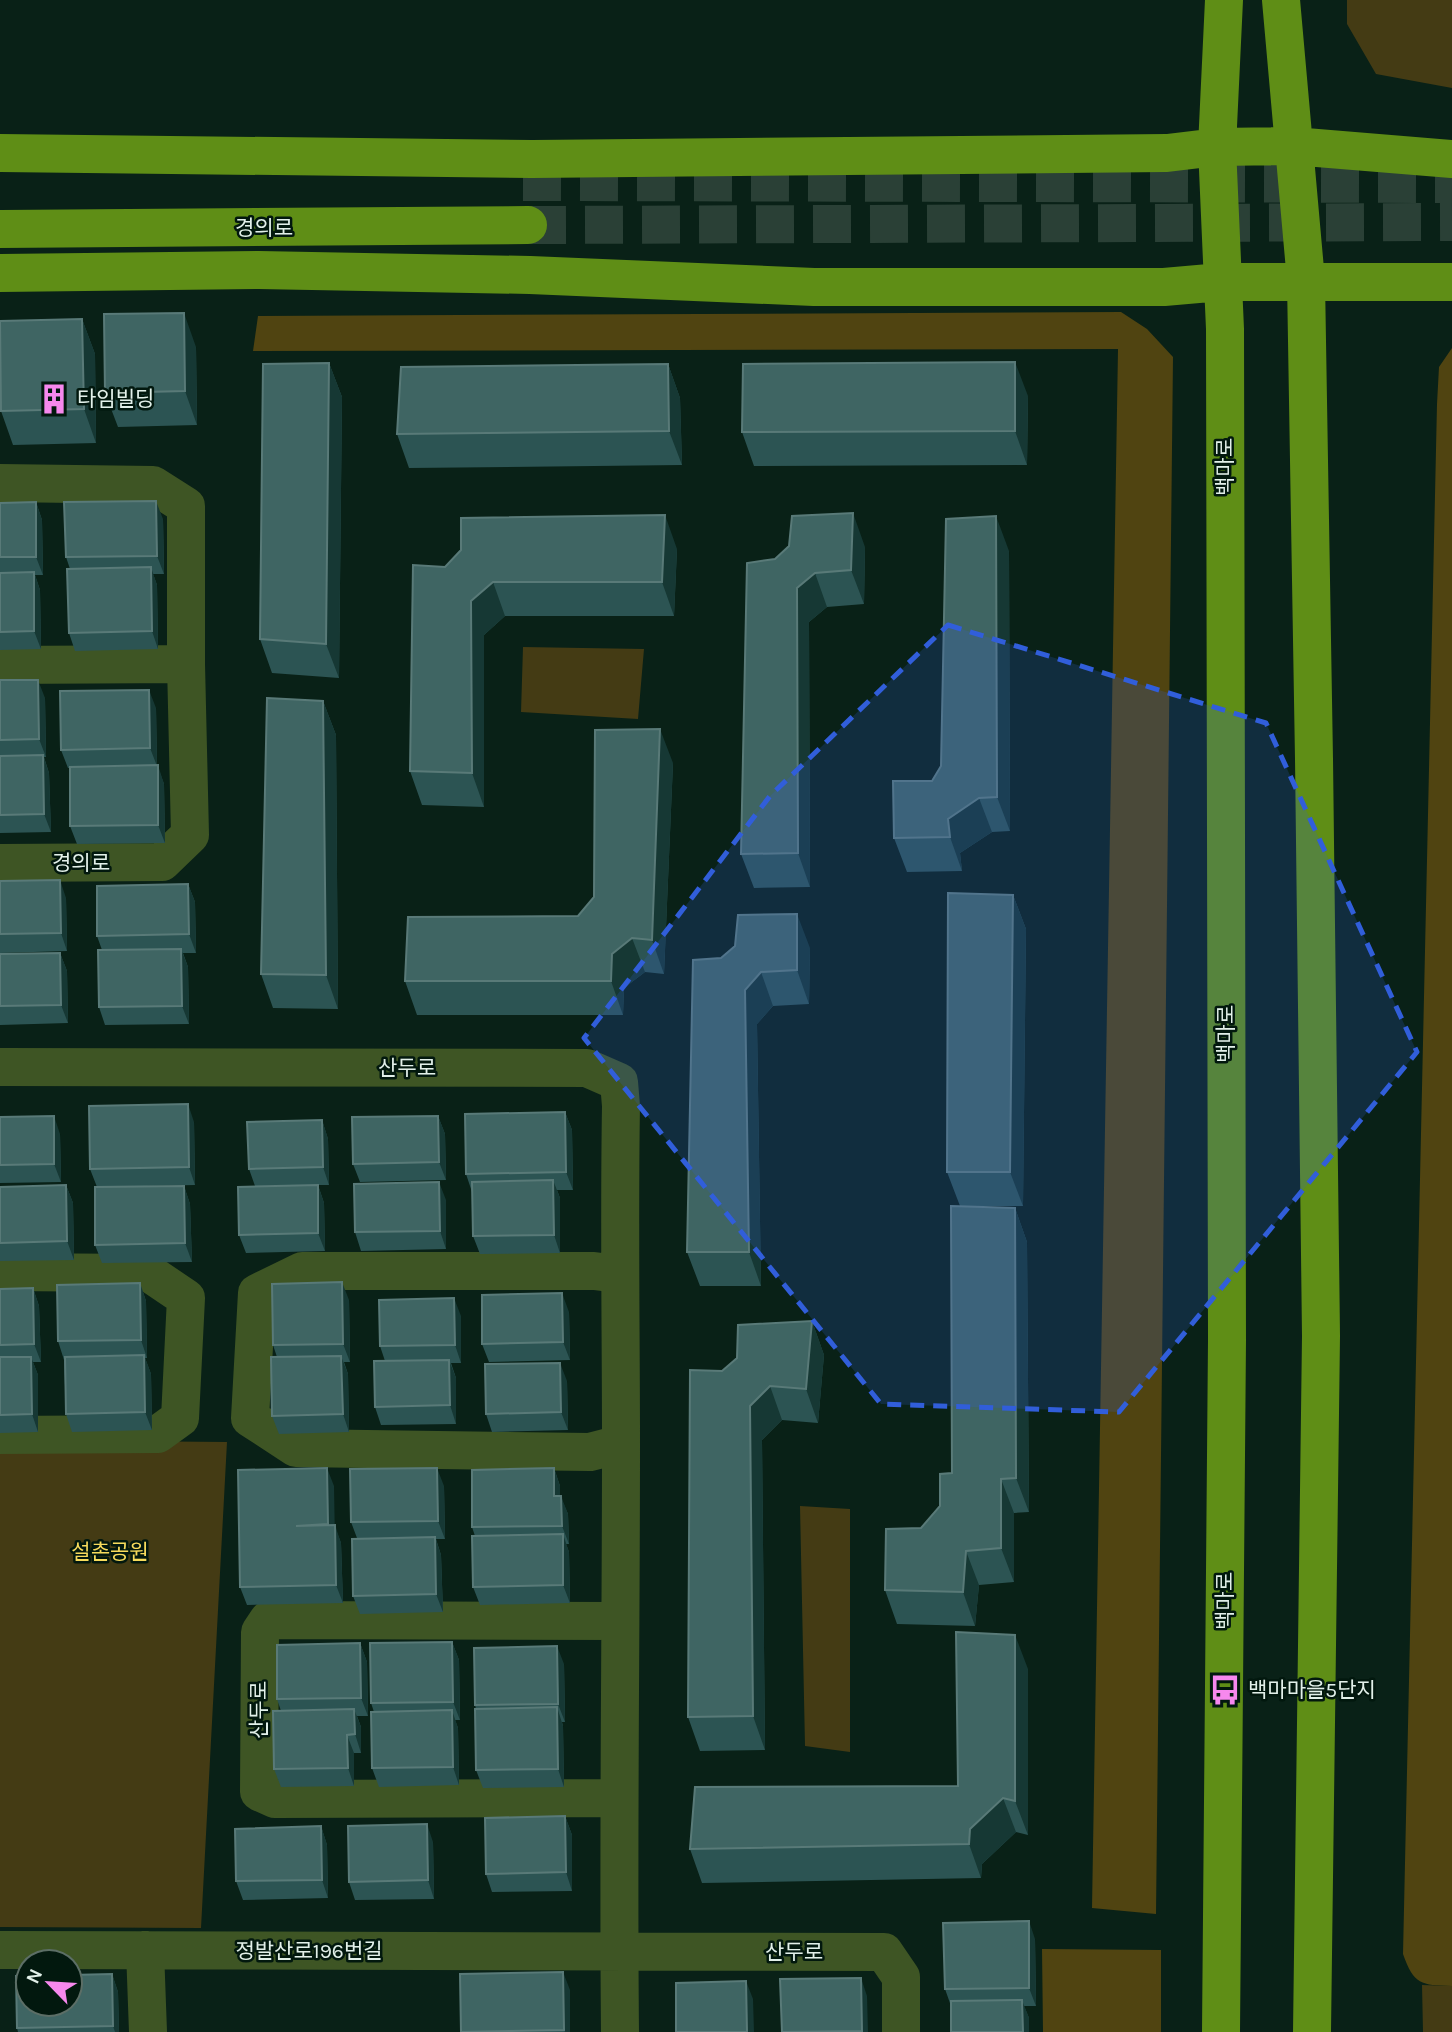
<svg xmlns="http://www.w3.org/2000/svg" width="1452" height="2032" font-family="Karla,'Noto Sans KR',sans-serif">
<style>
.green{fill:#443b14}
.forest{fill:#504411}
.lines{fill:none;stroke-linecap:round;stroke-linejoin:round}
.major-tunnel{stroke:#2a4036;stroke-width:38;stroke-dasharray:38 19;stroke-linecap:butt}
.minor{stroke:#3e5524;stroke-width:38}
.major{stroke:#5f8e16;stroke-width:38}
.wall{fill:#2c5453}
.shaded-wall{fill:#163834}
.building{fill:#3f6563;stroke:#597a78;stroke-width:2}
.marked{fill:#315eda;fill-opacity:0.2;stroke:#315eda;stroke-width:5;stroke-dasharray:14 9;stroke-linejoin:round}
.labels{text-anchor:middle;stroke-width:5;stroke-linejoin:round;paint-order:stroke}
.street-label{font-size:21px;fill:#e2f0e9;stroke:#02180e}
.poi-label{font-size:21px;fill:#e2f0e9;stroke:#02180e;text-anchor:start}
.park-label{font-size:21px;fill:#f7db5c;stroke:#02180e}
</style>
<rect width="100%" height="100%" fill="#092117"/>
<!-- green -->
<path class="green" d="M1347,0h105v88l-76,-14 -29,-50z
M523,647l121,2 -6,70 -117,-7z
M0,1440l227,2 -26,486 -201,-1z
M800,1506l50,3v243l-45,-6z
M1422,1985l30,1v46h-29z"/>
<!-- forest -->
<path class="forest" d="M1121,312l26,17 26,28 -17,1557 -64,-6 26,-1559 -865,2 5,-35z
M1452,348v1638c-31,-1 -38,-1 -49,-32l34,-1550 2,-37z
M1042,1949l119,1v82h-118z"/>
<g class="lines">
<!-- major-tunnel -->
<path class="major-tunnel" d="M523,182l929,2
M528,225l924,-3"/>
<!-- minor -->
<path class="minor" d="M0,483l153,2 33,21v158l4,171 -28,27 -162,1
M0,665l186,-1
M0,1067l587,1 32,14 2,24c-2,113 0,225 0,338 0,196 -3,392 -1,588
M0,1272l149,1 37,25 -6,120 -22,16 -158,1
M618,1274l-24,-3h-292l-45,22 -7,125 46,30 294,4 31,-8
M617,1798l-342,1 -16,-7 1,-160 8,-12 350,1
M0,1950l884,2 17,25v55
M145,1950l3,82"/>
<!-- major -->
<path class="major" d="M1281,0l25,281 8,478 7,577 -9,696
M0,153l532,6 635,-6 50,-6 76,-1 159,13
M0,229l528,-4
M0,273l259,-3 271,5 284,12h350l57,-5h231
M1221,2032l6,-692 -2,-1011 -8,-182 7,-147"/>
</g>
<!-- wall -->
<path class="wall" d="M82,319l13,35 1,89 -83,2 -12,-34z
M196,347l1,78 -79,2 -13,-34z
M329,363l13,34 -3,281 -67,-5 -12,-34z
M668,364l12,34 2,67 -273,3 -12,-34z
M1028,396l-1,69 -273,1 -12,-34z
M36,502l6,18 1,55h-8l5,15 1,59 -41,1v-147z
M163,519l1,55h-11l4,11 1,64 -83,2 -6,-18 1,-64 -4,-12z
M865,547l-1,57 -37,3 -18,15 1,265 -56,1 -13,-34 34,-295z
M677,549l-3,67h-169l-21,19v172l-62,-2 -12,-34 35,-204z
M1009,551l1,280 -18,1 -32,21 2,18 -55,1 -13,-34 47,-72z
M0,680l45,18 1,59h-2l5,16 2,59 -51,1z
M323,701l13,34 2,274 -65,-1 -12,-34z
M156,708l1,57 7,19 1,59 -88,1 -7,-18v-58h-2l-7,-18z
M673,763l-9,211 -19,-2 -21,16 -1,27h-206l-12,-34 173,-65 16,-19z
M0,881l66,17 1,53 -67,2z
M188,884l7,18 1,51h-13l5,14 1,57 -84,1 -6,-18 3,-57 -5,-14z
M1013,895l13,34 -3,277h-63l-13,-34z
M810,948l-1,56 -36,2 -16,18 4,262h-61l-13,-34 34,-294z
M60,953l7,18 1,52 -68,2v-71z
M565,1112l7,18 1,60h-16l3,8v55l-80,1 -7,-18 -1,-44 -6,-18z
M438,1116l7,18 1,46 -86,2 -7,-18z
M0,1117l60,17 1,48 -61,1z
M322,1120l6,19 1,46h-11l6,18 1,48 -79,2 -7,-18 16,-49 -6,-17z
M194,1122l1,63 -98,2 -7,-18z
M66,1185l7,18 1,57 -74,1v-74z
M184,1186l6,18 2,58 -90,1 -7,-18z
M446,1200v49l-85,2 -6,-19z
M1015,1208l12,34 2,270 -15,1v69l-35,3 -4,41 -78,-2 -12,-34 36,-62 19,-22 12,-33z
M140,1283l6,18 1,57h-2l6,16 1,56 -80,2 -6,-18 -2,-54 -6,-19z
M33,1288l6,18 2,56h-8l5,13v57l-38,1v-144z
M349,1300l1,62h-6l4,12 1,58 -70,2 -7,-18 5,-59 -4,-12z
M569,1312l1,48 -81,2 -7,-18z
M461,1316v47h-10l5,15v46l-75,1 -6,-18 10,-46 -5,-15z
M812,1321l12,34 -6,68 -36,-3 -20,20 3,310 -65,1 -12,-34 34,-346z
M567,1381l1,49 -76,2 -6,-18z
M554,1468l6,18v10l8,18 1,30h-3l3,8 1,51 -90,2 -7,-18 2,-51 -3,-9z
M334,1486v39l7,18 2,60 -96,2 -7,-18z
M444,1486l1,53h-9l5,16 2,57 -83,2 -7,-18 4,-58 -6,-16z
M452,1642l7,18 1,60h-5l3,8 1,57 -80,2 -7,-19 2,-56 -3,-9z
M360,1643l7,19 1,54h-11l4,11v26h-7v33l-73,1 -7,-18 7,-58 -4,-12z
M564,1664l1,58h-3l1,4 1,61 -81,1 -7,-18v-61l-1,-4z
M1028,1669v166l-12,-3 -34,32 -1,14 -279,5 -12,-34 268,-63z
M565,1816l7,19v56l-80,1 -6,-18z
M321,1826l6,19 1,53 -85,2 -7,-19z
M433,1842l1,57 -79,1 -6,-18z
M1035,1939l1,67h-12l5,12 -78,-12 -6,-17z
M112,1974l6,18 1,40h-101l-1,-4z
M570,1990v42h-109z"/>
<!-- shaded-wall -->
<path class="shaded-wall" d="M184,313l12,34 1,78 -12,-34z
M82,319l13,35 1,89 -12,-34z
M1015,362l13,34 -1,69 -12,-34z
M329,363l13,34 -3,281 -13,-34z
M668,364l12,34 2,67 -13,-34z
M156,501l7,18 1,55 -7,-18z
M36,502l6,18 1,55 -7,-18z
M853,513l12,34 -1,57 -13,-34z
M665,515l12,34 -3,67 -12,-34z
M996,516l13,35 1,280 -13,-34z
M151,567l6,18 1,64 -6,-18z
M34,572l6,18 1,59 -7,-18z
M815,573l12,34 -18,15 1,265 -12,-34 -1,-265z
M493,582l12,34 -21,19v172l-12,-34 -1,-172z
M38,680l7,18 1,59 -7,-18z
M149,690l7,18 1,58 -7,-18z
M323,701l13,34 2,274 -12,-34z
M660,729l13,34 -9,211 -12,-34z
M43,755l6,18 2,59 -7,-18z
M158,765l6,19 1,59 -7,-18z
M979,798l13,34 -32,21 2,18 -12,-34 -2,-18z
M60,880l6,18 1,53 -6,-18z
M188,884l7,18 1,51 -7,-19z
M1013,895l13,34 -3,277 -13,-34z
M797,914l13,34 -1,56 -12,-34z
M632,938l13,34 -21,16 -1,27 -12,-34 1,-27z
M181,949l7,18 1,57 -7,-18z
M60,953l7,18 1,52 -7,-18z
M761,972l12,34 -16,18 4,262 -12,-34 -4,-262z
M188,1104l6,18 1,63 -6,-18z
M565,1112l7,18 1,60 -7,-18z
M54,1116l6,18 1,48 -7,-18z
M438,1116l7,18 1,46 -7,-18z
M322,1120l6,19 1,46 -6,-18z
M553,1180l7,18v55l-6,-18z
M439,1182l7,18v49l-6,-18z
M66,1185l7,18 1,57 -7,-19z
M318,1185l6,18 1,48 -7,-18z
M184,1186l6,18 2,58 -7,-19z
M1015,1208l12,34 2,270 -13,-34z
M342,1282l7,18 1,62 -7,-18z
M140,1283l6,18 1,57 -6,-18z
M33,1288l6,18 2,56 -7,-18z
M562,1293l7,19 1,48 -7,-18z
M454,1298l7,18v47l-6,-18z
M812,1321l12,34 -6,68 -12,-34z
M144,1355l7,19 1,56 -7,-18z
M341,1356l7,18 1,58 -6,-18z
M31,1357l7,18v57l-6,-18z
M449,1360l7,18v46l-6,-19z
M560,1363l7,18 1,49 -7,-18z
M770,1386l12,34 -20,20 3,310 -12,-34 -3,-310z
M327,1468l7,18 1,56 -7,-18z
M437,1468l7,18 1,53 -7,-18z
M554,1468l6,18v28l-6,-18z
M1001,1479l13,34v69l-13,-34z
M561,1496l7,18 1,30 -7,-18z
M335,1525l6,18 2,60 -7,-18z
M563,1534l6,18 1,51 -7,-18z
M435,1537l6,18 2,57 -7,-18z
M966,1551l13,34 -4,41 -12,-34z
M1015,1635l13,34v166l-13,-34z
M452,1642l7,18 1,60 -7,-18z
M360,1643l7,19 1,54 -7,-18z
M557,1646l7,18 1,58 -7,-18z
M557,1707l6,19 1,61 -6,-18z
M354,1709l7,18v26l-6,-19z
M452,1710l6,18 1,57 -6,-18z
M347,1735l7,18v33l-6,-18z
M1003,1798l13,34 -34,32 -1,14 -12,-34 1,-15z
M565,1816l7,19v56l-6,-19z
M427,1824l6,18 1,57 -6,-19z
M321,1826l6,19 1,53 -6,-18z
M1029,1921l6,18 1,67 -7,-18z
M563,1972l7,18v42h-5l-1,-2z
M112,1974l6,18 1,40h-4l-2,-6z
M861,1978l6,18 1,36h-6z
M746,1981l7,18 1,33h-7z
M1022,2000l7,18v14h-6z"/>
<!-- building -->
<path class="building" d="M184,313l1,78 -80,2 -1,-79z
M82,319l2,90 -83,2 -1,-90z
M1015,362v69l-273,1 1,-68z
M329,363l-3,281 -66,-5 3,-275z
M668,364l1,67 -272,3 4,-67z
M156,501l1,55 -91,1 -2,-55z
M36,502v55h-36v-54z
M853,513l-2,57 -36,3 -18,15 1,265 -57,1 6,-291 28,-4 14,-13 3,-30z
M665,515l-3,67h-169l-22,19 1,172 -62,-2 3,-206 32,2 16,-17v-32z
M996,516l1,281 -18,1 -31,21 2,18 -56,1 -1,-57h39l9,-15 5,-247z
M151,567l1,64 -83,2 -2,-64z
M34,572v59l-34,1v-59z
M0,680h38l1,59 -39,1z
M149,690l1,58 -89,2 -1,-59z
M267,698l56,3 3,274 -65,-1z
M660,729l-8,211 -20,-2 -20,16 -1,27h-206l3,-64 170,-1 16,-19 1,-167z
M43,755l1,59 -44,1v-59z
M158,765v60l-88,1v-59z
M60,880l1,53 -61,1v-53z
M188,884l1,50 -92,2v-50z
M948,893l65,2 -3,277h-63z
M797,914v56l-36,2 -16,18 4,262h-62l6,-292 28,-2 14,-12 3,-31z
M181,949l1,57 -83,1 -1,-57z
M60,953l1,52 -61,1v-52z
M188,1104l1,63 -99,2 -1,-63z
M565,1112l1,60 -100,2 -1,-60z
M54,1116v48l-54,1v-48z
M438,1116l1,46 -86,2 -1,-47z
M322,1120l1,47 -74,2 -2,-47z
M553,1180l1,55 -81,1 -1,-54z
M439,1182l1,49 -85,1 -1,-48z
M66,1185l1,56 -67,2v-56z
M318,1185v48l-79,2 -1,-48z
M184,1186l1,57 -90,2v-58z
M951,1206l64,2 1,270 -15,1v69l-35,3 -3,41 -78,-2 1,-61 35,-1 19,-22v-32l12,-1z
M342,1282l1,62 -70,1 -1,-61z
M140,1283l1,57 -83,1 -1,-56z
M33,1288l1,56 -34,1v-56z
M562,1293l1,49 -81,2v-49z
M454,1298l1,47 -75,1 -1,-46z
M812,1321l-6,68 -36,-3 -20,20 3,310 -65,1 2,-347 32,1 15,-13 1,-33z
M144,1355l1,57 -79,2 -1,-57z
M341,1356l2,58 -71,2 -1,-59z
M0,1357h31l1,57 -32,1z
M449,1360l1,45 -75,2 -1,-46z
M560,1363l1,49 -75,2 -1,-50z
M327,1468l1,56 -32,2 39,-1 1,60 -96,2 -2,-117z
M437,1468l1,53 -87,1 -1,-53z
M554,1468v28h7l1,30 -90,1v-57z
M563,1534v51l-90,2 -1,-51z
M435,1537l1,57 -83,2 -1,-57z
M956,1632l59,3v166l-12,-3 -33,31 -1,15 -279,5 5,-62 263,-1z
M452,1642l1,60 -82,1 -1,-60z
M360,1643l1,55 -84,1v-54z
M557,1646l1,58 -83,1 -1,-57z
M557,1707l1,62 -82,1 -1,-61z
M354,1709l1,25 -8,1 1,33 -74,1 -1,-58z
M452,1710l1,57 -81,1 -1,-56z
M565,1816l1,56 -80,2 -1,-56z
M427,1824l1,56 -79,2 -1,-56z
M321,1826l1,54 -86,1 -1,-52z
M1029,1921v67l-84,1 -2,-66z
M563,1972l1,58 -103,2 -1,-58z
M112,1974l1,52 -96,2 -1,-52h12v28h42v-29z
M861,1978l1,53 -80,1 -2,-53z
M746,1981l1,51h-71v-49z
M1022,2000l1,32h-72v-31z"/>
<!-- marked area -->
<path class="marked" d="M948,625l318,98 151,329 -298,360 -238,-8 -297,-366 186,-242z"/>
<!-- icons -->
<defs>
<g id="building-bare" transform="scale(2.415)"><path d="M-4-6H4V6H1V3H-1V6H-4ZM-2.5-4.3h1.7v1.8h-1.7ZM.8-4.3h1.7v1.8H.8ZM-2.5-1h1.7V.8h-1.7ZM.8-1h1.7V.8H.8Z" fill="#f688ed" stroke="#02180e" stroke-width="2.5" paint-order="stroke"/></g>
<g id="bus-bare" transform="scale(2.415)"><path d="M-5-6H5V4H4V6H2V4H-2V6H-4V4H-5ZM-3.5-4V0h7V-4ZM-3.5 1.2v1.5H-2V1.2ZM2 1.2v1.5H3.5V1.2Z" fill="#f688ed" stroke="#02180e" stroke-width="2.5" paint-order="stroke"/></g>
</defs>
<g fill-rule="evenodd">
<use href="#building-bare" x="54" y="399"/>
<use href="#bus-bare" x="1225" y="1690"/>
</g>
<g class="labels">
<!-- street labels -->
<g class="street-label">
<text x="264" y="235">경의로</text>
<text transform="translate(1225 467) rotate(-90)" y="7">백마로</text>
<text x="81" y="870">경의로</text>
<text transform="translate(1226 1034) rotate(-90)" y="7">백마로</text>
<text x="407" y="1075">산두로</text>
<text transform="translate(1225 1601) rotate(-90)" y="7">백마로</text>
<text transform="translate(259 1710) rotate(-90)" y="7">산두로</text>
<text x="309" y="1958">정발산로196번길</text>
<text x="794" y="1959">산두로</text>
</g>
<!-- poi labels -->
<g class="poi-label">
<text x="77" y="406">타임빌딩</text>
<text x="1248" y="1697">백마마을5단지</text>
</g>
<!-- park labels -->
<g class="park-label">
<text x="110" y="1559">설촌공원</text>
</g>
</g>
<!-- north arrow -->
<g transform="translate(49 1983) rotate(295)"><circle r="33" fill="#02180e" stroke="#5c6e66" stroke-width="2"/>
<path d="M0-5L12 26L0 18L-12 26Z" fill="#f688ed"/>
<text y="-10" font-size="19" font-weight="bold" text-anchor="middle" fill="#e2f0e9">N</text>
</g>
</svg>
